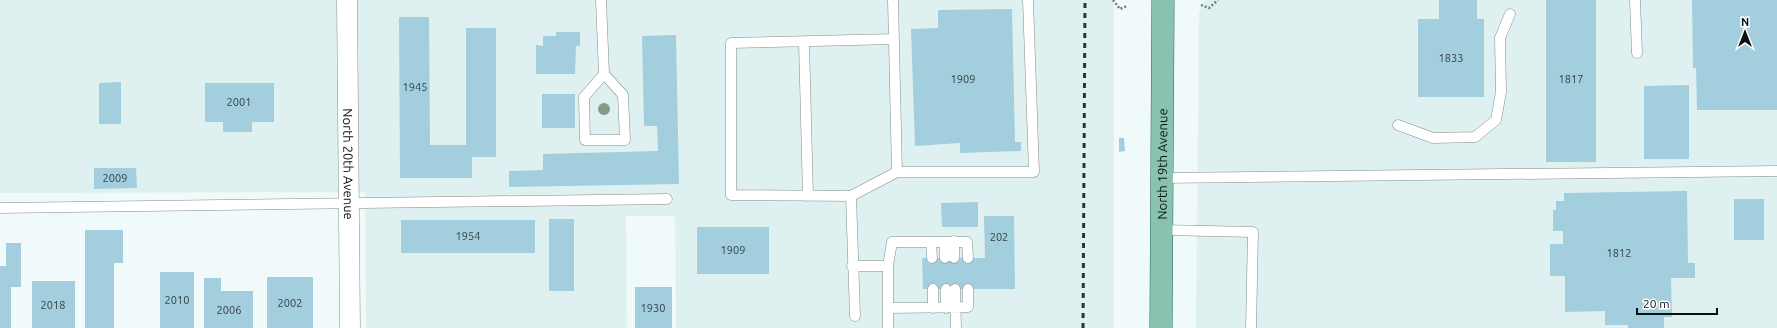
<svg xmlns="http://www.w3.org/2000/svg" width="1777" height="328" font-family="Ubuntu,sans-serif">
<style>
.built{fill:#def0f0}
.building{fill:#a3cedd}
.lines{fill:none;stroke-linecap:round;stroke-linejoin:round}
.lane-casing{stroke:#848c8c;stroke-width:11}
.street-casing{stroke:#848c8c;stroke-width:21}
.primary-casing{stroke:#296a57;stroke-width:23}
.path{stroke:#777c7c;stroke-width:2.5;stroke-dasharray:2 2;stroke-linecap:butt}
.lane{stroke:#fff;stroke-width:10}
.street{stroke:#fff;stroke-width:20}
.primary{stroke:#88c3b2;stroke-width:22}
.rail{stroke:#2e3232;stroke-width:3;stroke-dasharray:5 5;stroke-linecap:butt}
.tree{fill:#829c87}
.labels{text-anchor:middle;stroke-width:3.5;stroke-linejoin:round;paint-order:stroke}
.number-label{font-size:11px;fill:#323f42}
.street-label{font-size:13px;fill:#0c0f0f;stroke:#fff}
</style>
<rect width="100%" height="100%" fill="#f1fafa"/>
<!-- built -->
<path class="built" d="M0,0h1114v328h-438l-1,-112h-49l1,112h-261l-1,-136 -365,1z
M1205,0h572v328h-581l3,-315z"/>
<!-- building -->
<path class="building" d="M1439,0h38v19h7v78h-66v-78h21z
M1546,0h50v162h-50z
M1692,0h85v110h-80l-1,-42h-3z
M1012,9l3,133h6v9l-61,2v-10l-45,3 -4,-117 27,-1v-18z
M399,17h30l1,128h36v-117h30v129h-24v21h-72z
M556,32h24v14h-4l-1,28h-39v-29l7,1v-10h13z
M676,35l3,149 -170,3v-16l34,-1v-16l115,-3 -1,-25h-13l-2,-90z
M121,82v42h-22v-41z
M205,83h69v39h-22v10h-29v-10h-18z
M1689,85v74h-45v-73z
M542,94h33v34h-33z
M1119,138h5l1,13 -6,1z
M94,168h42l1,20 -43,1z
M1687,191l1,72h7v15h-24l1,39h-8v11h-36v-3h-23v-14l-40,1v-36h-15v-32h13v-13h-10v-21h3v-9h8v-8z
M1734,199h30v41h-30z
M978,202v25h-36l-1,-24z
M984,216h30l1,73h-92l-1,-31h63z
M549,219h25v72h-25z
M401,220h134v33h-134z
M697,227h72v47h-72z
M85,230h38v33h-9v65h-29z
M6,243h15v44h-10v41h-11v-62h6z
M160,272h34v56h-34z
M267,277h46v51h-46z
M204,278h17v13h32v37h-49z
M32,281h43v47h-43z
M635,287h37v41h-37z"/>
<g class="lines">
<!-- lane casing -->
<g class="lane-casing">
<path id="lane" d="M601,0l3,74 19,21 2,45h-40l-1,-43 20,-23
M893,0l4,172h137l-6,-172
M1635,0l2,53
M894,39l-163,4v152l120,1 46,-24
M804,42l4,154
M1398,125l35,13 42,-1 21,-17 5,-28 -1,-54 10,-24
M1163,178l614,-7
M851,196l4,120
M0,208l667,-9
M1162,230l91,2 -2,96
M954,241v17
M931,242l1,16
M945,242v16
M852,266h36
M933,289v19
M946,289v19
M955,289l1,39
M889,308l79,-1v-18
M888,328v-62l4,-24h75l1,16"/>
</g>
<!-- street casing -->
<g class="street-casing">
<g id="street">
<path id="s1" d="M347,0l3,328"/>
</g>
</g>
<!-- primary casing -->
<g class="primary-casing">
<g id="primary">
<path id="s2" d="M1161,328l2,-328"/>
</g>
</g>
<!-- path -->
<path class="path" d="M1113,0l7,9 7,-3
M1201,5l8,3 9,-8"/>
<!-- lane -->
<use href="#lane" class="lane"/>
<!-- street -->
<use href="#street" class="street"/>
<!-- primary -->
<use href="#primary" class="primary"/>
<!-- rail -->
<path class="rail" d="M1083,328l2,-328"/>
</g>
<!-- trees -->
<circle class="tree" cx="604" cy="109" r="6"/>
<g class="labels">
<!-- number labels -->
<g class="number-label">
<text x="1451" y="62">1833</text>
<text x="963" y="83">1909</text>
<text x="1571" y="83">1817</text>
<text x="415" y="91">1945</text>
<text x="239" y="106">2001</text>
<text x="115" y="182">2009</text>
<text x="468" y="240">1954</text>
<text x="999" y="241">202</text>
<text x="733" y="254">1909</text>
<text x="1619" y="257">1812</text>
<text x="177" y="304">2010</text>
<text x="290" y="307">2002</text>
<text x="53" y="309">2018</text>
<text x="653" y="312">1930</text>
<text x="229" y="314">2006</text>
</g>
<!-- street labels -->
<g class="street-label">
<text dy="5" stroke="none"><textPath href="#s1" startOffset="164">North 20th Avenue</textPath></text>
<text dy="5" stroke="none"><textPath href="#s2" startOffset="164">North 19th Avenue</textPath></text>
</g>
</g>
<!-- north arrow -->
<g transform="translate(1745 32)" stroke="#ffffff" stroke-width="3" paint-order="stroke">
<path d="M0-3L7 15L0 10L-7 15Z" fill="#0c0f0f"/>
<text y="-6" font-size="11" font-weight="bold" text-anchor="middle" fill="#0c0f0f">N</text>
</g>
<!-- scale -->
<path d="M1637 308v6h80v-6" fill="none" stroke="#0c0f0f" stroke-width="2"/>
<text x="1643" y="308" font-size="12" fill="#0c0f0f" stroke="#ffffff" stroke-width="3" paint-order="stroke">20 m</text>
</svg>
